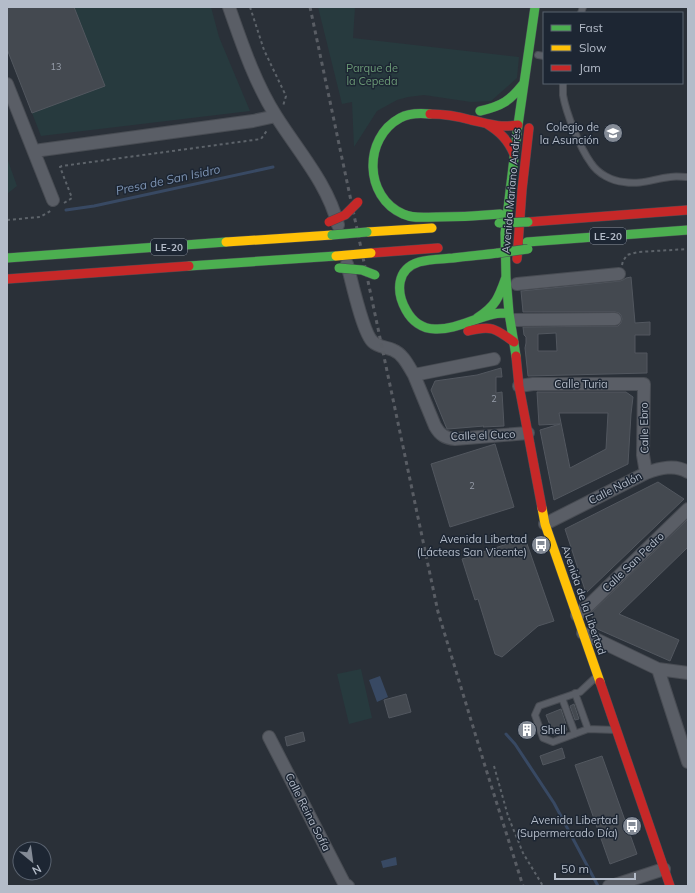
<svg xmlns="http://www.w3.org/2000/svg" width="695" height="893" font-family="Mulish,sans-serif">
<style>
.green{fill:#273a3e}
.water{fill:#384963}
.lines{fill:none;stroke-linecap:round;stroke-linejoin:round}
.stream{stroke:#384963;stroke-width:3}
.building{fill:#444950;stroke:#52575f;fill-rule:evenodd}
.lane-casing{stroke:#484c53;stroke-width:8}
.street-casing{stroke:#484c53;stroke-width:14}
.fast-casing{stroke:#484c53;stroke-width:10}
.slow-casing{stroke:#484c53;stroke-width:10}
.jam-casing{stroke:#484c53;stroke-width:10}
.path{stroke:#5d636a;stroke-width:2;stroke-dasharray:3 3;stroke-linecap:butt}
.lane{stroke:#5a5e66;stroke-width:6}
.street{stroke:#5a5e66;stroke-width:12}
.fast{stroke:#4caf50;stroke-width:9}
.slow{stroke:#ffc107;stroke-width:9}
.jam{stroke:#c62828;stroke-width:9}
.rail{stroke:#595d64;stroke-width:3;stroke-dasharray:4 4;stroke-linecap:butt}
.fast-bridge-casing{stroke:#474c53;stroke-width:10;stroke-linecap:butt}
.slow-bridge-casing{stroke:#474c53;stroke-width:10;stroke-linecap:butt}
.jam-bridge-casing{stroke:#474c53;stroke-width:10;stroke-linecap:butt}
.fast-bridge{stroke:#4caf50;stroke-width:9}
.slow-bridge{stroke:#ffc107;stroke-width:9}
.jam-bridge{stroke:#c62828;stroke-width:9}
.labels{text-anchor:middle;stroke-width:3;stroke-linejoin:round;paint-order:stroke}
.number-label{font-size:9px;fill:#989fab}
.shield{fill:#1d2633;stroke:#878f9c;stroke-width:1}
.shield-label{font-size:10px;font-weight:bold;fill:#b4bcc9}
.park-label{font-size:11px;fill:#6b9a76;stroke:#1d2633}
.poi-label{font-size:11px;fill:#b4bcc9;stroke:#1d2633;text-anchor:end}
.street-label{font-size:11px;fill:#b4bcc9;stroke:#1d2633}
.water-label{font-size:12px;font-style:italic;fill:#7c92b1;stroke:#1d2633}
</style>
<rect width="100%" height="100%" fill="#2a3038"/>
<!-- green -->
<path class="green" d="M7,7h204l8,30 31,74 -209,25 -34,-87z
M318,7h37l-2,31 166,19 -2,21 -26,23 -20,1 -47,-7 -16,2 -11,3 -20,11 -23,36 -2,-45 -10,2z
M7,158l10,28 -10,8z
M361,669l11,49 -23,6 -12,-50z"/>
<!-- water -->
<path class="water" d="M380,676l8,21 -11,5 -8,-22z
M396,857l1,8 -14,3 -2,-7z"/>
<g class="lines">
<!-- stream -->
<path class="stream" d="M66,210l28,-4 179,-39
M506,734l9,10 39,59 44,83"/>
</g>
<!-- building -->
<path class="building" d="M7,7h67l31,79 -73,27 -25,-64z
M631,277l4,46 15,-1v13h-15v18h12v20l-119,3 -3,-28 1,-5v-6l-2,-2 -1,-8 92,-1h3l3,-3 1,-4 -1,-4 -2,-2 -4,-1h-92l-2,-21 99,-10 3,-1 3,-2zM556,333l1,18h-19v-17z
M501,368l1,9h-6v16l6,-1 2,34 -21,1 1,-1 -36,3h-1l-16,-39 4,-9 42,-6z
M537,392h89l7,5 -2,17 -3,50 -74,36 -14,-70 20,-6 -21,1zM559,413h49l-2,36 -36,19z
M495,444l19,63 -64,20 -19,-63z
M658,482l26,17 -98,94 -21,-64z
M688,519v28l-69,67 60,26 -9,21 -75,-33 -4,-15z
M525,538l29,83 -16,5 -36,31 -7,-3 -17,-55 -3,1 -13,-41z
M406,694l5,18 -22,6 -5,-18z
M574,704l5,15 -4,1 -5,-14z
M561,709l5,15h-1l2,6 -13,5 -8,-20z
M303,732l2,9 -18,5 -2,-9z
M562,748l3,10 -22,7 -3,-9z
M602,756l35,98 -27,10 -35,-99z"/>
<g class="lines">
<!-- lane casing -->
<g class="lane-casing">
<path id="lane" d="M581,13l2,-6
M538,55l6,1
M563,83c0,4 0,8 0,12 3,18 17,53 28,68 7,11 21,18 33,19 17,3 29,-3 46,-5 6,-1 12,0 18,0
M596,677l-16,15 -41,14 -4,9 8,23 10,4 35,-13 27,1
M575,693l13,36
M562,698l13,36"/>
</g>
<!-- street casing -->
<g class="street-casing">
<path id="street" d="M229,7c13,37 26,76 47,109 22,35 52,68 62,109
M7,84l46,116
M34,151l219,-30 23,-5
M347,264c4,14 16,70 26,78 5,5 14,5 20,8 10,4 15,15 21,25
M517,284l102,-10
M515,320l100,-1
M494,359l-80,16 21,51c5,9 10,12 20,13l73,-6
M519,386l14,-2h111l-1,71 3,18
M545,524l101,-51c14,-5 29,-9 42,-1
M577,615l11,-9 100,-97
M583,633l75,36 30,4
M658,669l30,93
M269,737l75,146 4,3
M609,886l6,-1 49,-16"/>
</g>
<!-- fast casing -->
<g class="fast-casing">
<path id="fast" d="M480,111c22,-5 30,-10 44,-28
M430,114c-10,-1 -21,-1 -30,4 -37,20 -36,79 3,96 11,5 22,3 33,3 21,0 43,-1 64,-3
M527,242l161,-12
M498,253c-15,2 -30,3 -45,5 -11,1 -24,1 -34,4 -23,7 -23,30 -13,48 6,11 16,19 29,19 20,1 39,-11 59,-15 5,-1 10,-1 15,-1
M7,258l219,-16
M189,266l147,-10
M477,318c19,-12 22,-21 29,-41
M516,356l-7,-43 -3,-36 -1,-44 13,-108 17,-118"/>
</g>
<!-- slow casing -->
<g class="slow-casing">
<path id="slow" d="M367,232l65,-4
M226,242l106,-7
M542,508l3,16 55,158"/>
</g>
<!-- jam casing -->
<g class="jam-casing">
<path id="jam" d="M430,114c13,0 27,2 41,6 19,4 27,8 47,5
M487,124c13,8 21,16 27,30
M528,222l160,-12
M371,253l67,-5
M517,259l5,-69 7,-62
M7,279l182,-13
M468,331c23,-6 27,-3 46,11
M516,356l3,30 23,122
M600,682l70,204"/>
</g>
<!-- path -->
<path class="path" d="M250,7l14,43 22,46 -3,10
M64,203l8,-5 -12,-31 2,-1 199,-27 7,-10
M7,220l33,-3 12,-7
M622,265l1,-4 4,-6 11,-3 50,-3
M494,766l14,50 15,37 20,33"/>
<!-- lane -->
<use href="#lane" class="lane"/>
<!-- street -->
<use href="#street" class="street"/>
<!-- fast -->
<use href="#fast" class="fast"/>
<!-- slow -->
<use href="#slow" class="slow"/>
<!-- jam -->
<use href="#jam" class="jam"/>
<!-- rail -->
<path class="rail" d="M310,7l128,605 47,154 38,120"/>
<!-- fast-bridge casing -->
<g class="fast-bridge-casing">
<path id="fast-bridge" d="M499,223l29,-1
M332,235l35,-3
M498,253l30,-4
M339,268l23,2 13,5"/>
</g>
<!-- slow-bridge casing -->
<g class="slow-bridge-casing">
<path id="slow-bridge" d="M336,256l35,-3"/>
</g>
<!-- jam-bridge casing -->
<g class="jam-bridge-casing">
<path id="jam-bridge" d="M329,222l16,-7 13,-13"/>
</g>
<!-- fast-bridge -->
<use href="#fast-bridge" class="fast-bridge"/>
<!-- slow-bridge -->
<use href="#slow-bridge" class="slow-bridge"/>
<!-- jam-bridge -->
<use href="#jam-bridge" class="jam-bridge"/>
</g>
<!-- icons -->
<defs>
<g id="school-disc" transform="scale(1)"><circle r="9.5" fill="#848b96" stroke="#1d2633"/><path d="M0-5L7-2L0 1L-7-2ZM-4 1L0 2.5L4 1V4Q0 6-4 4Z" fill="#fff"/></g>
<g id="bus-disc" transform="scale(1)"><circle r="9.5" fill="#848b96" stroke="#1d2633"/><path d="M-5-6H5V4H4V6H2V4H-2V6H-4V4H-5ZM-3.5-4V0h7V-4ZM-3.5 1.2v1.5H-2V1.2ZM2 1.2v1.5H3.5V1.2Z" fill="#fff"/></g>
<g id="building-disc" transform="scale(1)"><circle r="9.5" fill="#848b96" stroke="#1d2633"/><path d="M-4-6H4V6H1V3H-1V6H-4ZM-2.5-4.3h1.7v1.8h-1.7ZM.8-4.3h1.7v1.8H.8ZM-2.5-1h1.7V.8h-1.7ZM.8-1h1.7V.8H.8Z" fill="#fff"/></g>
</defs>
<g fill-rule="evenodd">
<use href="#school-disc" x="613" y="133"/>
<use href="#bus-disc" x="541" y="545"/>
<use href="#building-disc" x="527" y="730"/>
<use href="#bus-disc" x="632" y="826"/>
</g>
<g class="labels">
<!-- number labels -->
<g class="number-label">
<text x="56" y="70">13</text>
<text x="494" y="402">2</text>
<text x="472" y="489">2</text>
</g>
<!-- shield labels -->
<g class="shield">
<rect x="590" y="228" width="36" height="16" rx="3"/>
<rect x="151" y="239" width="36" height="16" rx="3"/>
</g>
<g class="shield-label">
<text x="608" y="240">LE-20</text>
<text x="169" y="251">LE-20</text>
</g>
<!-- park labels -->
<g class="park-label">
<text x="372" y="72">Parque de<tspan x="372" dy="13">la Cepeda</tspan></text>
</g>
<!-- poi labels -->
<g class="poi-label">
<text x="599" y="131">Colegio de<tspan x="599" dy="13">la Asunción</tspan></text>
<text x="527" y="543">Avenida Libertad<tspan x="527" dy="13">(Lácteas San Vicente)</tspan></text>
<text x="541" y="734" text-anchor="start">Shell</text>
<text x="618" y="824">Avenida Libertad<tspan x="618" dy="13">(Supermercado Día)</tspan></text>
</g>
<!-- street labels -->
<g class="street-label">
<text transform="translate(511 191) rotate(-85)" y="4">Avenida Mariano Andrés</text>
<text x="581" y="388">Calle Turia</text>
<text transform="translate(644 428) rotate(-91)" y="4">Calle Ebro</text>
<text transform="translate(483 435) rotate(-2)" y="4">Calle el Cuco</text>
<text transform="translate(615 488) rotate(-27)" y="4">Calle Nalón</text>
<text transform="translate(633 562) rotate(-44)" y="4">Calle San Pedro</text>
<text transform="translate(584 600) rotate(71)" y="4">Avenida de la Libertad</text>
<text transform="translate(308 812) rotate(63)" y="4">Calle Reina Sofía</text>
</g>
<!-- water labels -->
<g class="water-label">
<text transform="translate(168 180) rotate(-12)" y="4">Presa de San Isidro</text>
</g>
</g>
<!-- border -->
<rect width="695" height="893" fill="none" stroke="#b4bcc9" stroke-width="16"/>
<!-- legend -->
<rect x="543" y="12" width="140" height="72" fill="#1d2633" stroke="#59626f"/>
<rect x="551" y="25" width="20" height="6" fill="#4caf50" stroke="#59626f"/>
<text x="579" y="32" font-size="12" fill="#b4bcc9">Fast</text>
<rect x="551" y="45" width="20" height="6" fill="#ffc107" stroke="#59626f"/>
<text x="579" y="52" font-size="12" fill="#b4bcc9">Slow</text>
<rect x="551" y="65" width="20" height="6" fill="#c62828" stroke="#59626f"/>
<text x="579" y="72" font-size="12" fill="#b4bcc9">Jam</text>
<!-- north arrow -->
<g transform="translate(32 861) rotate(151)"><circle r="19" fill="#1d2633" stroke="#59626f"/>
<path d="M0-3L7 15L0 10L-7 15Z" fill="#848b96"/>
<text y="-6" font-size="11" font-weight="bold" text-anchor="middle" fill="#b4bcc9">N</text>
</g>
<!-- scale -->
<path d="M555 873v6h80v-6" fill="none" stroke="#b4bcc9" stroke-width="2"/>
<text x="561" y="873" font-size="12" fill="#b4bcc9" stroke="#1d2633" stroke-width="3" paint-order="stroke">50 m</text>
</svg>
